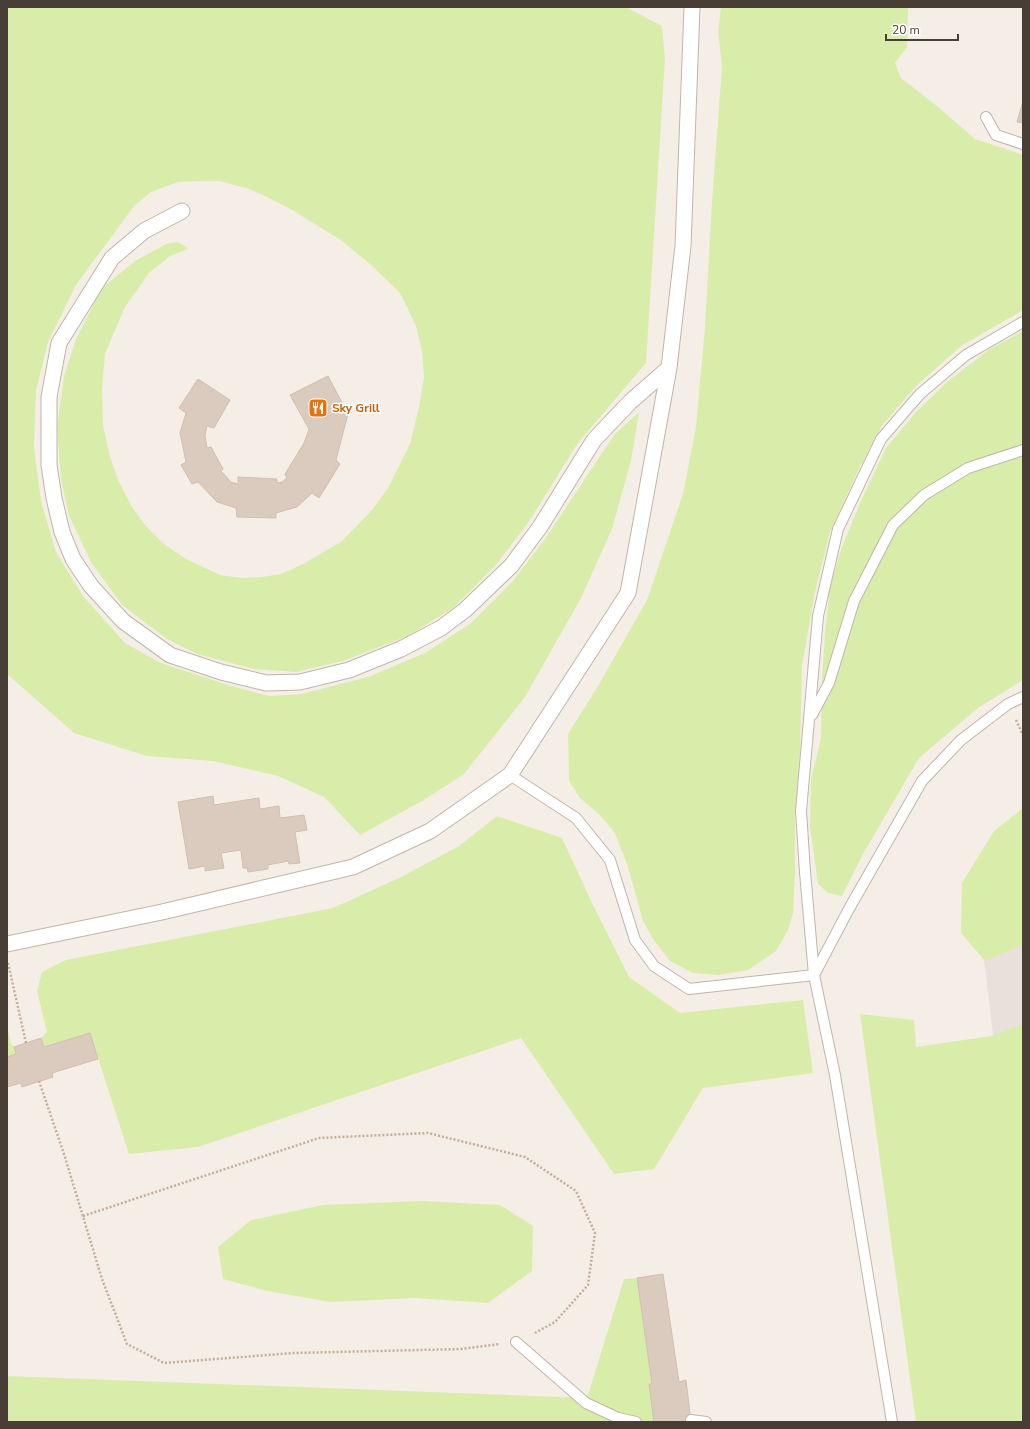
<svg xmlns="http://www.w3.org/2000/svg" width="1030" height="1429" font-family="'Nunito Sans',sans-serif">
<style>
.industrial{fill:#e7e0db}
.green{fill:#d9edab}
.building{fill:#dbcbbe;stroke:#d3bfad}
.lines{fill:none;stroke-linecap:round;stroke-linejoin:round}
.service-casing{stroke:#c1b5a8;stroke-width:12}
.pedestrian-casing{stroke:#c1b5a8;stroke-width:17}
.path{stroke:#c5ae98;stroke-width:2.5;stroke-dasharray:2 2;stroke-linecap:butt}
.service{stroke:#fff;stroke-width:10}
.pedestrian{stroke:#fff;stroke-width:15}
.labels{text-anchor:middle;stroke-width:3;stroke-linejoin:round;paint-order:stroke}
.food-label{font-size:12px;font-weight:bold;fill:#c56008;stroke:#fff;text-anchor:start}
</style>
<rect width="100%" height="100%" fill="#f5eee6"/>
<!-- industrial -->
<path class="industrial" d="M1023,852v433l-41,-343z"/>
<!-- green -->
<path class="green" d="M7,7h549l2,1 68,-1 36,19 3,32 -19,305 -68,80 -50,80 -33,43 -42,42 -45,28 -65,25 -47,11 -42,-3 -57,-15 -30,-15 -45,-34 -31,-43 -22,-46 -8,-37 -4,-51 7,-52 12,-37 26,-51 33,-27 31,-17 11,-2 5,2 6,5 -18,7 -21,17 -24,34 -20,47 -3,36 1,35 7,32 9,25 13,25 13,18 19,19 22,15 34,16 22,3 20,-1 19,-3 22,-10 38,-22 31,-32 16,-22 22,-44 9,-37 5,-30 -2,-26 -6,-25 -16,-33 -29,-28 -29,-24 -48,-30 -31,-16 -17,-7 -27,-7h-16l-25,1 -27,10 -17,14 -58,79 -28,57 -12,49 -2,56 7,54 15,51 27,44 42,47 36,20 70,23 39,10 31,-2 67,-17 57,-24 45,-29 43,-43 34,-45 67,-101 25,-23 -8,49 -19,68 -31,69 -56,99 -61,77 -40,26 -64,35 -36,-38 -46,-21 -65,-15 -66,-5 -73,-23 -67,-59z
M721,7h187l-1,40 -12,16 6,15 36,28 38,33 48,16v155l-62,36 -45,40 -35,41 -24,46 -27,59 -15,60 -13,74 -2,85 -5,67v57l-2,38 -5,17 -12,21 -28,19 -29,5 -26,-2 -23,-12 -17,-22 -10,-18 -15,-54 -13,-34 -15,-18 -20,-17 -11,-17 -1,-47 30,-48 49,-86 36,-106 13,-67 9,-100 7,-125 10,-136 -4,-34z
M1023,331v349l-45,28 -59,50 -56,96 -21,42 -14,-3 -10,-9 -8,-57 1,-48 10,-41 1,-58 3,-47 5,-46 12,-40 18,-44 26,-55 30,-36 32,-31 42,-32z
M1023,808v137l-38,16 -24,-28 1,-50 32,-52z
M497,816l65,22 31,67 36,72 51,36 123,-13 10,73 -110,15 -49,81 -40,5 -93,-136 -323,109 -69,7 -39,-121 -46,14 -3,-9 6,-6 -10,-41 5,-19 24,-12 267,-52 68,-31 58,-31z
M860,1014l54,6 2,27 75,-11 32,-12v398h-107z
M7,1025l4,19 3,3 2,7 -9,3z
M422,1201l78,4 33,21 -1,45 -44,32 -72,-5 -85,4 -64,-11 -44,-12 -5,-32 33,-27 72,-15z
M637,1278l15,106 -3,1 5,37h-647v-46l580,22 37,-119z"/>
<!-- building -->
<path class="building" d="M1023,101v22l-6,-1z
M328,376l20,38 -12,46 4,4 -21,34 -7,-5 -15,14 -21,6v5l-39,-1 -1,-9 -19,-6 -19,-20 -6,2 -11,-19 5,-3 -6,-29 6,-20 -7,-5 19,-29 32,21 -16,28 -7,-2 -2,9 2,13 4,-1 12,22 -2,2 10,11 7,2v-7l39,2v4l5,-1 5,-4 -2,-4 19,-31 5,-14 -19,-34z
M213,796l1,9 45,-7 1,11 19,-3 1,12 24,-3 3,15 -12,2 5,31 -11,1 -1,-3 -20,4v4l-20,3 -1,-4h-4l-2,-18 -20,3 3,15 -19,3v-5l-16,3 -11,-67z
M90,1033l8,26 -46,14 1,4 -31,10 -1,-4 -14,4v-30l9,-3 -2,-7 27,-9 3,9z
M663,1274l16,108 7,-2 5,42h-37l-5,-38h3l-15,-106z"/>
<g class="lines">
<!-- service casing -->
<g class="service-casing">
<path id="service" d="M986,117l10,18 27,9
M812,715l17,-32 25,-82 39,-76 31,-30 44,-27 55,-18
M510,775l66,43 34,42 25,80 19,26 35,23 125,-14 36,-68 72,-126 39,-41 47,-36 15,-7
M516,1342l70,61 32,15 18,4
M691,1420l15,2
M892,1422l-57,-347 -21,-100 -9,-103 -4,-61 17,-195 20,-87 43,-90 39,-45 46,-39 57,-33"/>
</g>
<!-- pedestrian casing -->
<g class="pedestrian-casing">
<path id="pedestrian" d="M182,211l-38,20 -32,27 -53,85 -10,54v68l5,33 8,34 11,27 18,27 32,35 47,34 51,17 45,11 34,-1 49,-12 52,-21 40,-21 24,-18 46,-44 29,-39 54,-87 36,-38 39,-34
M7,944l155,-32 191,-45 77,-36 80,-56 118,-182 41,-225 14,-122 9,-239"/>
</g>
<!-- path -->
<path class="path" d="M1016,720l7,15
M8,963l18,80
M39,1081l25,73 38,125 25,65 37,19 130,-10 167,-4 39,-5
M83,1216l236,-78 109,-5 97,24 51,34 19,42 -7,52 -33,37 -22,12"/>
<!-- service -->
<use href="#service" class="service"/>
<!-- pedestrian -->
<use href="#pedestrian" class="pedestrian"/>
</g>
<!-- icons -->
<defs>
<g id="restaurant-square" transform="scale(1)"><rect x="-9" y="-9" width="18" height="18" rx="4" fill="#e8710a" stroke="#fff"/><path d="M-5-6h1v4h1v-4h1v4h1v-4h1v5L-1.5 .5V6h-2V.5L-5-1ZM5-6V6H3V1.5H1.5Q1.5-4 5-6Z" fill="#fff"/></g>
</defs>
<g fill-rule="evenodd">
<use href="#restaurant-square" x="318" y="408"/>
</g>
<g class="labels">
<!-- food labels -->
<g class="food-label">
<text x="332" y="412">Sky Grill</text>
</g>
</g>
<!-- border -->
<rect width="1030" height="1429" fill="none" stroke="#493e35" stroke-width="16"/>
<!-- scale -->
<path d="M886 34v6h72v-6" fill="none" stroke="#493e35" stroke-width="2"/>
<text x="892" y="34" font-size="12" fill="#493e35" stroke="#ffffff" stroke-width="3" paint-order="stroke">20 m</text>
</svg>
